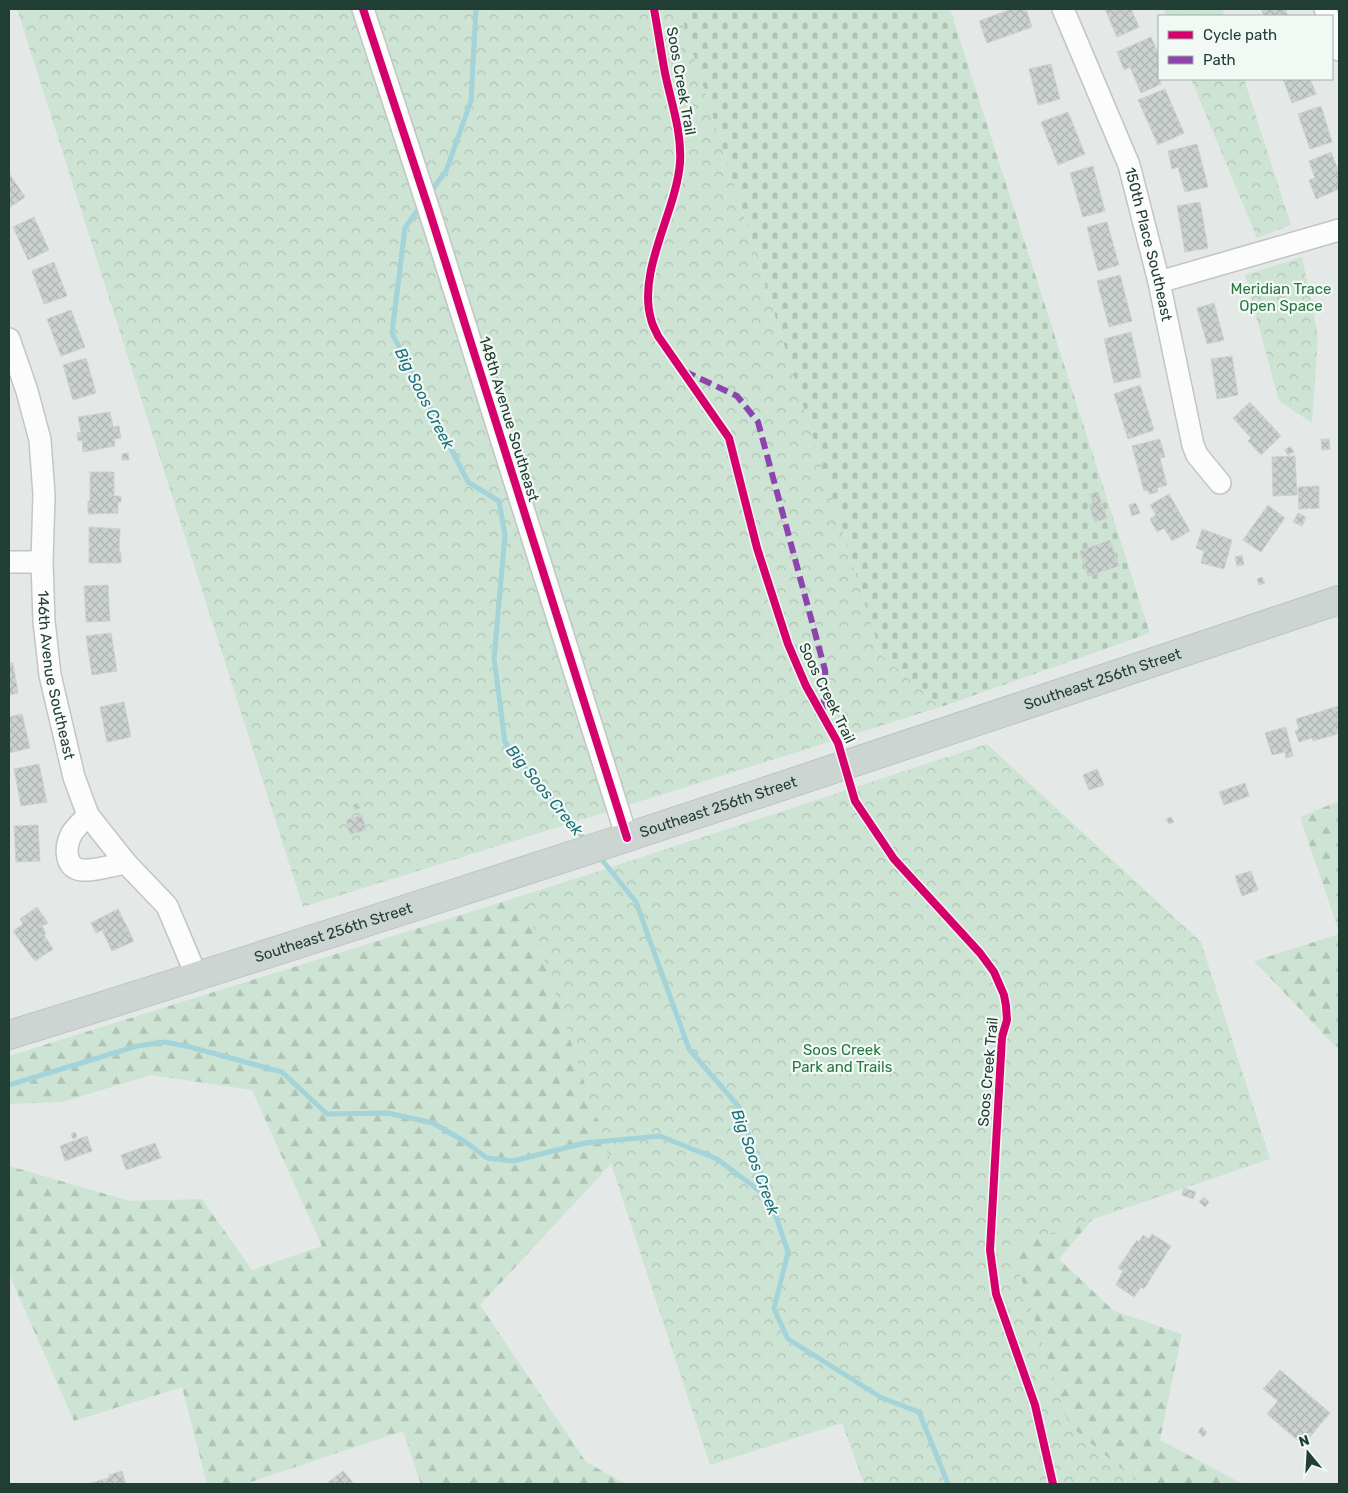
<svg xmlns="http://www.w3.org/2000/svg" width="1348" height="1493" font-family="Rubik,sans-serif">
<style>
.forest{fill:url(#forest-firs)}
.cemetery{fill:url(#cemetery-stones)}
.park{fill:url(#park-crowns)}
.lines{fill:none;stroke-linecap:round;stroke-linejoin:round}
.stream{stroke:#a4d4d9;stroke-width:5}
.building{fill:url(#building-cross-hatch);stroke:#cdd2d0}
.minor-casing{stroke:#c1c6c4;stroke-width:24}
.major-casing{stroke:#bcc5c2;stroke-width:30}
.minor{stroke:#fbfcfb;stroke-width:21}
.major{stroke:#cdd5d3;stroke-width:28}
.quiet{stroke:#8e44ad;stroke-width:6;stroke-dasharray:12 6;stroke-linecap:butt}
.cycleway-casing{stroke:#f2f9f5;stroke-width:11}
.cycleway{stroke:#d6006c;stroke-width:8}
.labels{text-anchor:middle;stroke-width:4.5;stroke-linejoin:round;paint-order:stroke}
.street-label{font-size:15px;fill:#213e34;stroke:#f2f9f5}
.park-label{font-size:15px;fill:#2a7643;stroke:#f2f9f5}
.water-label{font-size:16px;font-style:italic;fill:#1a707b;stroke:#f2f9f5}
</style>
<defs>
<pattern id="forest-firs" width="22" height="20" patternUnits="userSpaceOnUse" patternTransform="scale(1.25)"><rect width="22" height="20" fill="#cde3d3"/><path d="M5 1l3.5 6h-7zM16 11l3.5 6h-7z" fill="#b0c4b6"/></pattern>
<pattern id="cemetery-stones" width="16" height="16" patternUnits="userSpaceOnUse" patternTransform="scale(1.25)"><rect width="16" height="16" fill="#cde3d3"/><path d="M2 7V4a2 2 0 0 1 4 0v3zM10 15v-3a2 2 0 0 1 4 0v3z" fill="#b0c4b6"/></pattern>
<pattern id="park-crowns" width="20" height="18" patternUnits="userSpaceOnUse" patternTransform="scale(1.25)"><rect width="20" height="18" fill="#cde3d3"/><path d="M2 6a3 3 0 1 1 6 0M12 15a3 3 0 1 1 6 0" fill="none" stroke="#b0c4b6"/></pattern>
<pattern id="building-cross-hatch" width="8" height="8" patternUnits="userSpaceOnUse" patternTransform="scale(1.25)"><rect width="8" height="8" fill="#cbd1ce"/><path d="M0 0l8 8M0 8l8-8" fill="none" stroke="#aeb4b2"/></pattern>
</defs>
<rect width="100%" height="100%" fill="#e4e9e7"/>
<!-- forest -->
<path class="forest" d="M1339,801v131l-39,-115z
M820,841l321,321 -82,97 55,52 68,23 -22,106 83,44h-194z
M588,875l79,224 -69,79 -118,127 106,157 40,22h-205l-18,-53 -158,53h-38l-25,-97 -108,34 -65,-147v-108l121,35 72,-2 50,71 70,-24 -70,-156 -101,-15 -89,27 -53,2v-48z
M1339,934v116l-85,-89z"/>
<!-- cemetery -->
<path class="cemetery" d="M679,9h271l200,624 -209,74 -60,-52z"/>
<!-- park -->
<path class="park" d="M17,9h662l202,646 60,52 -638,200z
M1163,9h59l3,7h-59z
M1191,79h53l47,146 -34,13z
M1302,257l16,79 -6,87 -33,-22 -34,-126z
M987,744l214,198 69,217 -259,88 58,178 71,59h-276l-22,-61 -132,42 -187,-569z"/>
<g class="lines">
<!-- stream -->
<path class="stream" d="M430,193l16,-22 25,-70 5,-92
M422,204l-17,24 -13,105 76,149 31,19 6,34 -11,123 11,84 81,99
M598,855l38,47 53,147 50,58 49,145 -14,57 14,30 94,59 37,14 29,72
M9,1085l128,-39 28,-4 25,5 92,25 45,42 61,-1 45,10 31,18 23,17 26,3 72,-18 75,-7 57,23 51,38"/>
</g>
<!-- building -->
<path class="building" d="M1012,9h14l6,18 -45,16 -8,-22z
M1105,9h26l8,18 -22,10z
M1261,9h24l3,7h-24z
M1151,37l8,18v6l-1,1 1,10 -2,1 4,11 -20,9 -11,-26 -6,3 -7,-18z
M1051,64l9,35 -22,6 -9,-36z
M1283,79h27l6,15 -24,9z
M1165,89l19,44 -26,12 -20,-45z
M1321,106l11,36 -22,7 -12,-35z
M1068,112l17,42 -27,11 -17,-43z
M1197,144l11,43 -23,5 -7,-25 -6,2 -4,-18z
M1331,152l8,20v17l-23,10 -7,-19 6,-2 -6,-17z
M1093,166l12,45 -22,6 -13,-44z
M9,173l16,24 -16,11z
M1200,202l8,46 -23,4 -8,-46z
M34,217l15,33 -21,10 -15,-33z
M1107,222l12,43 -21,6 -11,-44z
M54,262l13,34 -23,8 -12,-33z
M1120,275l12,46 -23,6 -12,-46z
M1214,303l10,37 -17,4 -10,-36z
M71,310l14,37 -24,9 -14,-37z
M1131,332l10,45 -27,6 -10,-44z
M1232,356l6,39 -21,4 -6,-40z
M86,358l10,35 -23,7 -10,-35z
M1140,385l14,45 -26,9 -14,-45z
M1250,402l31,34 -20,19 -13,-14 3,-3 -18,-20z
M110,412l3,15 6,-1 2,12 -7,1 1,7 -32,6 -1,-12 -4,1 -1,-8 4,-1 -3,-15z
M1160,439l5,18 -5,1 7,27 -10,3 1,4 -9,2 -1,-4 -4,1 -12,-45z
M1321,439h8l1,10 -8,1z
M1290,446l4,6 -6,3 -3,-5z
M128,453l1,7h-7v-6z
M1295,456l2,39 -24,1 -1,-39z
M90,472h24v24h7v6h-3v11l-30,1v-13h2z
M1319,486v22l-20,1 -1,-22z
M1098,492l9,26 -12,4 -6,-17 4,-2 -3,-9z
M1169,494l21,37 -18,10 -8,-13 -7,4 -7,-13 6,-4 -6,-10z
M1136,503l4,10 -8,3 -3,-11z
M1268,505l17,13 -24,34 -18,-12z
M1298,513l8,4 -4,9 -9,-4z
M89,527l31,2 -1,23h2v11h-32z
M1202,529l30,11 -8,29 -23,-6 3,-12 -8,-3z
M1110,540l9,26 -31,10 -8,-25z
M1242,555l2,10 -7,1 -2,-9z
M1262,577l3,6 -6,2 -2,-6z
M108,585l2,36 -24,1 -2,-36z
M111,633l6,38 -25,4 -6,-39z
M9,660v3h4l5,30 -9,2z
M124,702l7,35 -24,5 -7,-35z
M1339,706v24l-2,1v3l-24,7 -1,-3 -13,4 -4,-11 4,-2 -3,-10z
M22,714l8,34 -21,5v-36z
M1286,727l7,29 -7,2 -1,-6 -13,3 -7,-22z
M39,764l8,38 -26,4 -7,-37z
M1097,769l7,16 -15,5 -6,-15z
M1245,783l4,13 -25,9 -5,-13z
M358,803l2,5 -5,2 -2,-5z
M362,815l4,15 -16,4 -4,-14z
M1171,817l3,5 -5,2 -3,-5z
M38,825l2,36 -24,1 -2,-36z
M1251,871l7,19 -16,6 -7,-20z
M37,907l11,16 -6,3 4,7 -2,2 9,14 -18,12 -22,-30 10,-7 -3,-5z
M118,909l16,32 -22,10 -10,-21 -6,3 -5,-10z
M75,1132l2,5 -4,2 -2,-5z
M87,1136l5,15 -27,10 -5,-15z
M155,1143l6,15 -35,12 -5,-15z
M1184,1188l12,4 -3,7 -11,-4z
M1204,1197l5,5 -4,5 -6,-5z
M1152,1234l19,12 -27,43 -3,-2 -7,10 -18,-12 7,-14 -5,-3 19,-28 2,2 4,-7 6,4z
M1280,1370l50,43 -27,32 -36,-31 11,-13 -15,-12z
M1202,1427l5,5 -4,5 -5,-5z
M122,1471l4,13h-39l22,-6v-3z
M343,1471l11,13h-28z"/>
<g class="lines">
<!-- minor casing -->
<g class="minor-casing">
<g id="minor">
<path d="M363,9l66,201 198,628"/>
<path id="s1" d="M1063,9l66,156 30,117 34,163 4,10 23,28"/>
<path d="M1325,9l3,7"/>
<path d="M1332,27l7,23"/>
<path d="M1159,282l180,-52"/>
<path id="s2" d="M9,339l18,52 13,49 4,55 -2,67 2,59 6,54 24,102 14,38 38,48 41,43 30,71"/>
<path d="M9,562h33"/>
<path d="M88,815c-5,6 -12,12 -16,18 -8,15 -8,39 15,37 12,0 26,-5 39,-7"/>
</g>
</g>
<!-- major casing -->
<g class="major-casing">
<g id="major">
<path id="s3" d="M9,1035c446,-138 888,-287 1330,-435"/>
</g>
</g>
<!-- minor -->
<use href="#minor" class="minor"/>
<!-- major -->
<use href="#major" class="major"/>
<!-- quiet -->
<path class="quiet" d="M684,371l53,25 21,26 67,248 1,14 -4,29"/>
<!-- cycleway casing -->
<g class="cycleway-casing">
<path id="cycleway" d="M363,9l66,201 198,628
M654,9c4,21 7,43 11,64 6,29 17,59 15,90 -4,49 -43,108 -29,156 1,6 5,12 7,17l71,102 28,110 31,96 18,42 32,57 17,58 39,58 86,94 14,19 10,23 2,11 1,14 -5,17 -12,213 6,44 39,111 18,79"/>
</g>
<!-- cycleway -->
<use href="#cycleway" class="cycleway"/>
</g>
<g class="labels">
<!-- street labels -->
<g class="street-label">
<text transform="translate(681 81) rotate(80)" y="5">Soos Creek Trail</text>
<text dy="5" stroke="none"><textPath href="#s1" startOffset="251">150th Place Southeast</textPath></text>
<text transform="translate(509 419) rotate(73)" y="5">148th Avenue Southeast</text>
<text dy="5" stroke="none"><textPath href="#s2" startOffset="342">146th Avenue Southeast</textPath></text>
<text dy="5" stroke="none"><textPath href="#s3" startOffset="1150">Southeast 256th Street</textPath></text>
<text transform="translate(827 693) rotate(64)" y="5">Soos Creek Trail</text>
<text dy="5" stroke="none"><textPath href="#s3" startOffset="745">Southeast 256th Street</textPath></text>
<text dy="5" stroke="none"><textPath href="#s3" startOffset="340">Southeast 256th Street</textPath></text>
<text transform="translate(988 1072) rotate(-85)" y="5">Soos Creek Trail</text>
</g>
<!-- park labels -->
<g class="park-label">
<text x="1281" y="294">Meridian Trace<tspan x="1281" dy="17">Open Space</tspan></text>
<text x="842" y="1055">Soos Creek<tspan x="842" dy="17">Park and Trails</tspan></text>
</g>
<!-- water labels -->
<g class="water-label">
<text transform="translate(425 398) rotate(63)" y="6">Big Soos Creek</text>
<text transform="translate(545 790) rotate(51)" y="6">Big Soos Creek</text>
<text transform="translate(756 1162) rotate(70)" y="6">Big Soos Creek</text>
</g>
</g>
<!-- border -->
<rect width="1348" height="1493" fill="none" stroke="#213e34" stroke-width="20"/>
<!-- legend -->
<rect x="1158" y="15" width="175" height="65" fill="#f2f9f5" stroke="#9eaea8"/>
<rect x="1168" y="31" width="25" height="8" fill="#d6006c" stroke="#9eaea8"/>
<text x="1203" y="40" font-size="15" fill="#213e34">Cycle path</text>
<rect x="1168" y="56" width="25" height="8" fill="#8e44ad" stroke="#9eaea8"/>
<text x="1203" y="65" font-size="15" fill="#213e34">Path</text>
<!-- north arrow -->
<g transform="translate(1308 1453) rotate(342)" stroke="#f2f9f5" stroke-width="4" paint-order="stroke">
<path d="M0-4L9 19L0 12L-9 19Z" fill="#213e34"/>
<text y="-8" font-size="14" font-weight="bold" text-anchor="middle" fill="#213e34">N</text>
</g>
</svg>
